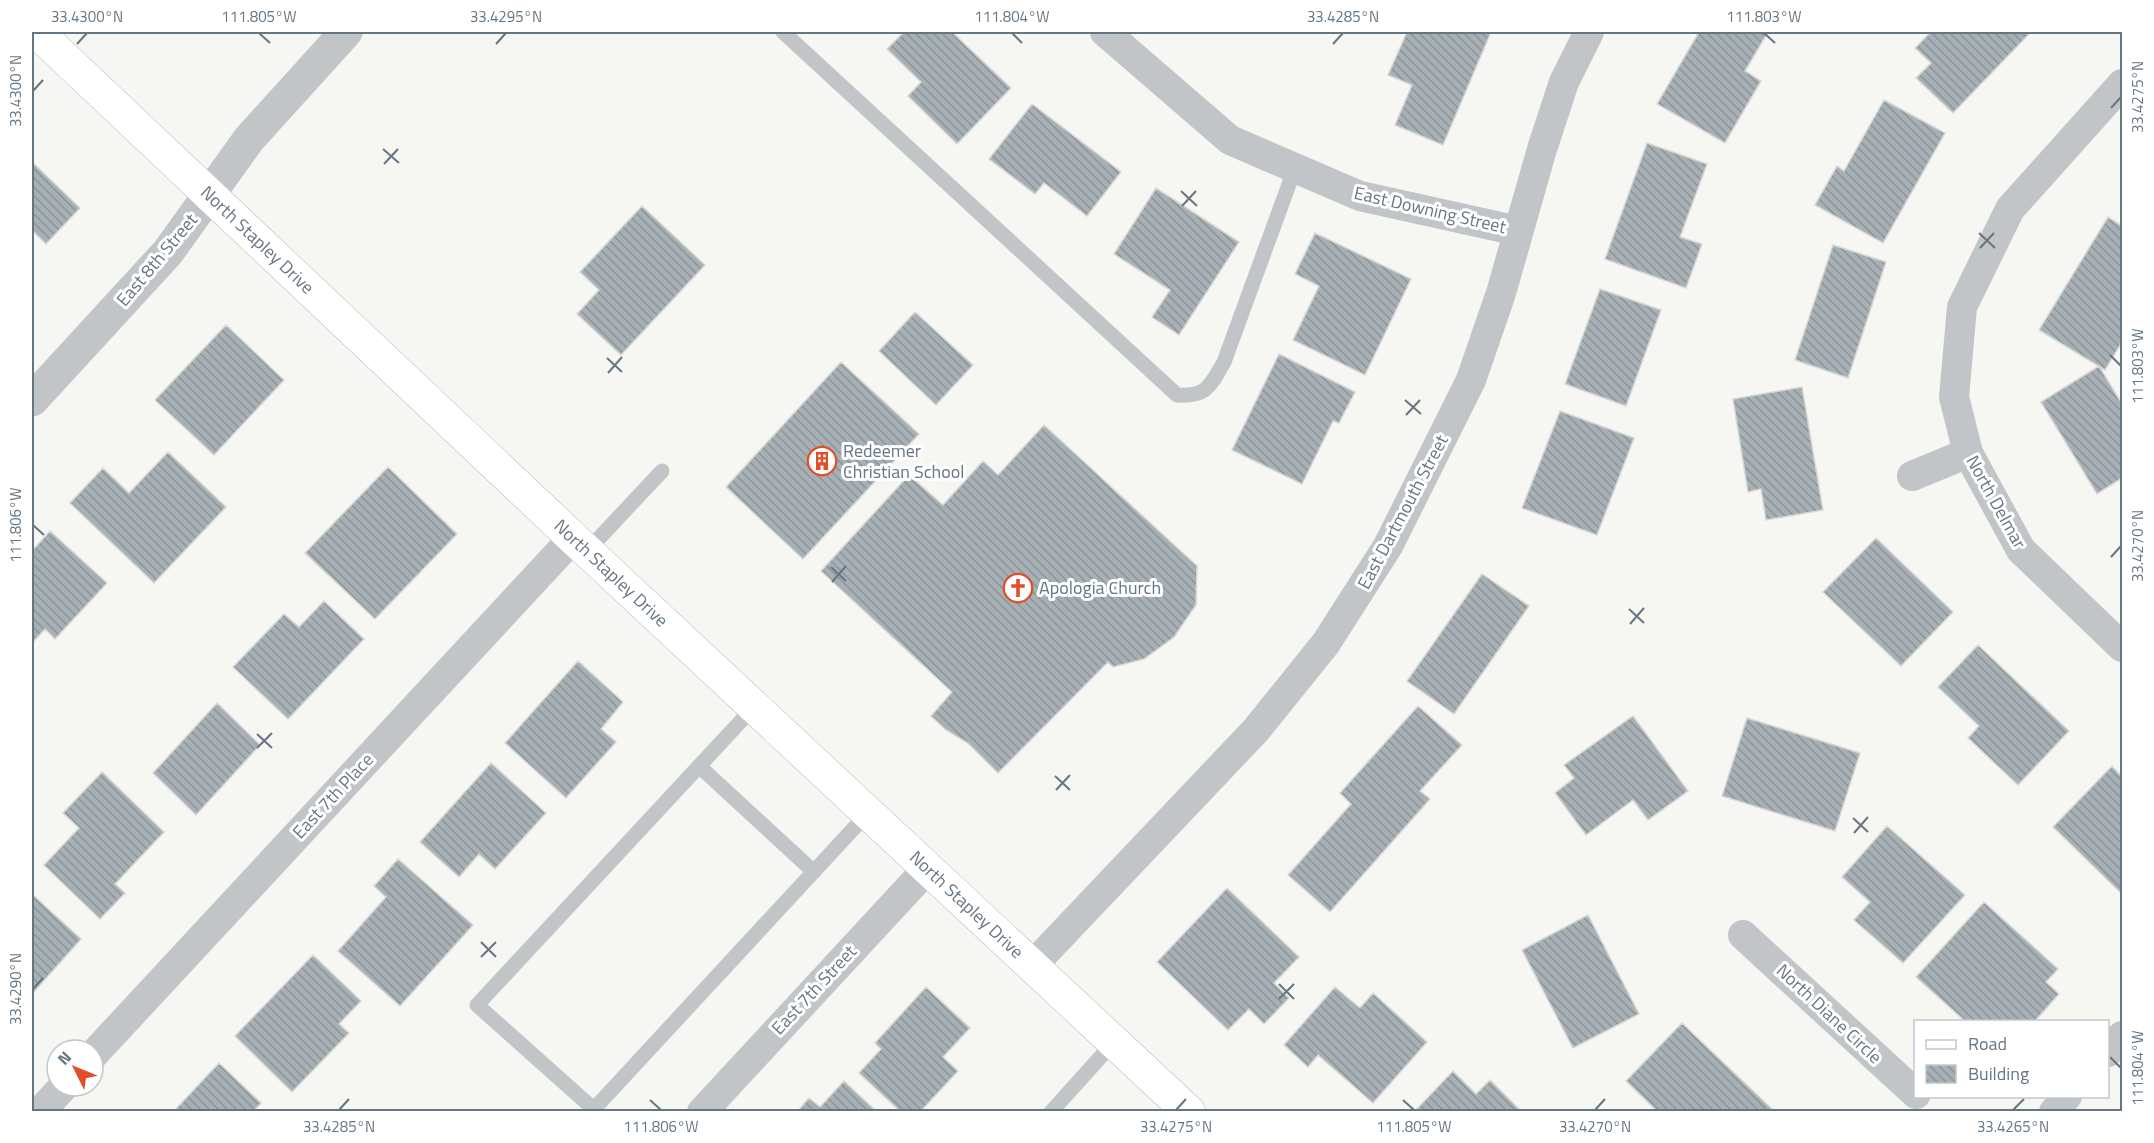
<svg xmlns="http://www.w3.org/2000/svg" width="2154" height="1143" font-family="'Titillium Web',sans-serif">
<style>
.building{fill:url(#building-back-hatch);stroke:#d7d7d5;stroke-width:1.5}
.lines{fill:none;stroke-linecap:round;stroke-linejoin:round}
.secondary-casing{stroke:#b3b9bd;stroke-width:34}
.service{stroke:#c1c5c8;stroke-width:15}
.minor{stroke:#c1c5c8;stroke-width:30}
.tertiary{stroke:#c1c5c8;stroke-width:33}
.secondary{stroke:#fff;stroke-width:33}
.ticks{fill:none;stroke:#657683;stroke-width:2}
.labels{text-anchor:middle;stroke-width:6;stroke-linejoin:round;paint-order:stroke}
.street-label{font-size:18px;fill:#657683;stroke:#fff}
.poi-label{font-size:18px;fill:#657683;stroke:#fff;text-anchor:start}
.neatline{fill:none;stroke:#657683;stroke-width:2}
.ticks-label{font-size:15px;text-anchor:middle;fill:#657683}
</style>
<defs>
<pattern id="building-back-hatch" width="6" height="6" patternUnits="userSpaceOnUse" patternTransform="scale(1.5)"><rect width="6" height="6" fill="#a7b0b5"/><path d="M-1 5l2 2M0 0l6 6M5-1l2 2" fill="none" stroke="#8c9499"/></pattern>
</defs>
<rect width="100%" height="100%" fill="#f6f6f2"/>
<!-- building -->
<path class="building" d="M904,32h48l59,56 -54,56 -49,-48 13,-14 -34,-33z
M1407,32h84l-48,113 -48,-20 17,-40 -24,-10z
M1699,32h69l-23,39 16,10 -36,62 -68,-39z
M1931,32h100l-78,81 -37,-35 15,-15 -16,-15z
M1884,100l61,33 -62,110 -68,-38 22,-39 7,5z
M1032,104l89,68 -34,44 -43,-33 -9,11 -46,-35z
M1647,143l60,21 -27,73 22,7 -16,44 -81,-29z
M32,162l48,46 -34,36 -14,-14z
M1156,188l83,54 -60,93 -27,-18 18,-27 -56,-36z
M642,206l63,59 -84,90 -44,-41 22,-24 -19,-18z
M2108,217l14,9v116l-17,28 -66,-40z
M1315,233l96,46 -46,96 -72,-35 26,-54 -24,-12z
M1833,245l53,17 -38,116 -53,-18z
M1600,289l61,21 -35,96 -61,-22z
M915,312l58,53 -37,40 -57,-54z
M226,325l58,55 -70,75 -59,-55z
M1279,354l76,38 -16,31 -6,-2 -31,63 -70,-34z
M841,362l78,72 -116,125 -77,-72z
M2099,366l23,38v74l-25,16 -56,-92z
M1802,387l21,123 -57,10 -5,-31 -13,3 -15,-93z
M1560,411l74,27 -37,97 -75,-27z
M1044,425l153,141 -1,39 -22,32 -30,22 -31,8 -5,-5 -110,111 -30,-30 -22,-13 -15,-14 21,-24 -131,-121 88,-96 34,30 40,-44 15,14z
M168,452l58,55 -72,76 -84,-80 33,-35 26,25z
M388,467l69,67 -82,85 -70,-66z
M50,531l57,52 -52,56 -10,-10 -13,14v-92z
M1876,538l77,74 -52,54 -78,-74z
M1482,574l47,32 -75,108 -47,-33z
M324,601l40,38 -76,80 -55,-52 51,-53 15,13z
M1978,645l91,86 -51,54 -50,-47 11,-12 -41,-39z
M578,661l45,41 -22,27 15,13 -50,56 -61,-55z
M217,703l43,42 -64,70 -43,-42z
M1418,706l44,39 -42,46 10,8 -100,113 -42,-37 63,-71 -11,-11z
M1633,716l55,75 -40,29 -15,-20 -47,35 -31,-42 19,-15 -10,-13z
M1747,718l113,35 -25,78 -113,-35z
M491,763l55,50 -51,56 -16,-15 -20,23 -39,-35z
M2112,766l10,11v117l-69,-67z
M102,772l62,60 -49,52 10,9 -25,26 -56,-54 35,-37 -16,-15z
M1887,826l78,69 -62,68 -49,-43 16,-18 -28,-25z
M398,859l75,66 -73,81 -62,-55 48,-54 -12,-11z
M1227,888l72,69 -25,26 15,15 -25,26 -15,-15 -21,21 -71,-68z
M32,894l49,45 -49,55z
M1984,902l74,67 -12,13 13,12 -25,28h-68l-50,-45z
M1588,915l51,99 -66,34 -51,-98z
M313,955l48,46 -22,23 10,9 -57,59 -57,-56z
M926,987l44,41 -27,29 15,14 -38,41h-19l-42,-39 22,-24 -6,-6z
M1335,987l25,21 13,-15 54,49 -54,61 -55,-48 -10,12 -24,-22z
M1682,1023l90,86 -2,3h-112l-32,-31z
M219,1063l42,40 -8,9h-80z
M1453,1071l23,23 14,-14 32,32h-108z
M844,1081l33,31h-80l12,-14 11,9z"/>
<g class="lines">
<!-- secondary casing -->
<g class="secondary-casing">
<g id="secondary">
<path id="s1" d="M37,32l536,506 616,574"/>
</g>
</g>
<!-- service -->
<path class="service" d="M783,32l394,363c30,2 33,-9 47,-33l71,-194
M587,551l75,-80
M699,766l115,106
M594,1109l274,-296
M597,1112l-120,-107 277,-298
M1051,1112l63,-70"/>
<!-- minor -->
<path class="minor" d="M1105,32l125,108 130,56 158,35
M2122,84l-112,125 -48,98 -8,90 14,56 53,97 101,97
M1912,476l56,-23
M1743,935l173,159
M1032,966l224,-236 70,-87 62,-97 83,-166 30,-87 41,-144 22,-67 25,-50
M2108,1052l14,-16
M93,1055l480,-517
M40,1112l24,-26
M702,1112l225,-243
M2054,1112l13,-16"/>
<!-- tertiary -->
<path class="tertiary" d="M32,400l136,-148 81,-113 97,-107"/>
<!-- secondary -->
<use href="#secondary" class="secondary"/>
</g>
<!-- ticks -->
<path class="ticks" d="M259,33l11,10M1012,33l10,10M1764,33l11,10M77,44l10,-11M496,44l10,-11M1333,44l10,-11M33,91l10,-11M2111,108l10,-11M383,149l16,14M384,164l14,-15M1181,191l16,15M1182,206l14,-15M1979,233l16,15M1980,248l14,-15M2110,355l11,11M607,358l15,14M608,373l14,-16M1405,400l16,14M1406,415l14,-15M33,525l11,10M2111,557l10,-11M831,567l15,14M832,582l14,-16M1629,609l15,14M1630,624l14,-16M257,734l15,14M257,748l15,-15M1055,776l15,14M1056,790l14,-15M1853,818l15,14M1854,833l14,-16M481,942l15,15M481,957l15,-15M1279,984l15,15M33,989l10,-11M1279,999l15,-15M2110,1057l11,11M650,1100l11,10M1403,1100l11,10M339,1110l10,-11M1176,1110l10,-11M1595,1110l10,-11M2013,1110l11,-11"/>
<!-- icons -->
<defs>
<g id="building-ring" transform="scale(1.5)"><circle r="9.5" fill="#fff" stroke="#df4f28" stroke-width="1.5"/><path d="M-4-6H4V6H1V3H-1V6H-4ZM-2.5-4.3h1.7v1.8h-1.7ZM.8-4.3h1.7v1.8H.8ZM-2.5-1h1.7V.8h-1.7ZM.8-1h1.7V.8H.8Z" fill="#df4f28"/></g>
<g id="church-ring" transform="scale(1.5)"><circle r="9.5" fill="#fff" stroke="#df4f28" stroke-width="1.5"/><path d="M-1.2-6h2.4v3.5h3.3v2.4h-3.3V6h-2.4V-.1h-3.3v-2.4h3.3Z" fill="#df4f28"/></g>
</defs>
<g fill-rule="evenodd">
<use href="#building-ring" x="822" y="461"/>
<use href="#church-ring" x="1018" y="588"/>
</g>
<g class="labels">
<!-- street labels -->
<g class="street-label">
<text transform="translate(1430 210) rotate(13)" y="6">East Downing Street</text>
<text dy="6" stroke="none"><textPath href="#s1" startOffset="303">North Stapley Drive</textPath></text>
<text transform="translate(157 260) rotate(-50)" y="6">East 8th Street</text>
<text transform="translate(1996 502) rotate(61)" y="6">North Delmar</text>
<text transform="translate(1403 512) rotate(-62)" y="6">East Dartmouth Street</text>
<text dy="6" stroke="none"><textPath href="#s1" startOffset="789">North Stapley Drive</textPath></text>
<text transform="translate(333 796) rotate(-47)" y="6">East 7th Place</text>
<text dy="6" stroke="none"><textPath href="#s1" startOffset="1275">North Stapley Drive</textPath></text>
<text transform="translate(814 990) rotate(-47)" y="6">East 7th Street</text>
<text transform="translate(1829 1014) rotate(43)" y="6">North Diane Circle</text>
</g>
<!-- poi labels -->
<g class="poi-label">
<text x="843" y="457">Redeemer<tspan x="843" dy="21">Christian School</tspan></text>
<text x="1039" y="594">Apologia Church</text>
</g>
</g>
<!-- border -->
<rect width="2154" height="1143" fill="none" stroke="#ffffff" stroke-width="66"/>
<!-- legend -->
<rect x="1914" y="1020" width="195" height="78" fill="#ffffff" stroke="#c1c8cd" stroke-width="1.5"/>
<rect x="1926" y="1040" width="30" height="9" fill="#ffffff" stroke="#c1c8cd" stroke-width="1.5"/>
<text x="1968" y="1050" font-size="18" fill="#657683">Road</text>
<rect x="1926" y="1065" width="30" height="18" fill="url(#building-back-hatch)" stroke="#c1c8cd" stroke-width="1.5"/>
<text x="1968" y="1080" font-size="18" fill="#657683">Building</text>
<!-- north arrow -->
<g transform="translate(75 1068) rotate(313)"><circle r="28" fill="#ffffff" stroke="#c1c8cd" stroke-width="1.5"/>
<path d="M0-4.5L10 22L0 15L-10 22Z" fill="#df4f28"/>
<text y="-9" font-size="16" font-weight="bold" text-anchor="middle" fill="#657683">N</text>
</g>
<rect x="33" y="33" width="2088" height="1077" class="neatline"/>
<g class="ticks-label">
<text x="87" y="22">33.4300°N</text>
<text x="259" y="22">111.805°W</text>
<text x="506" y="22">33.4295°N</text>
<text x="1012" y="22">111.804°W</text>
<text x="1343" y="22">33.4285°N</text>
<text x="1764" y="22">111.803°W</text>
<text transform="translate(16 91) rotate(-90)" y="5">33.4300°N</text>
<text transform="translate(2138 97) rotate(-90)" y="5">33.4275°N</text>
<text transform="translate(2138 366) rotate(-90)" y="5">111.803°W</text>
<text transform="translate(16 525) rotate(-90)" y="5">111.806°W</text>
<text transform="translate(2138 546) rotate(-90)" y="5">33.4270°N</text>
<text transform="translate(16 989) rotate(-90)" y="5">33.4290°N</text>
<text transform="translate(2138 1068) rotate(-90)" y="5">111.804°W</text>
<text x="339" y="1132">33.4285°N</text>
<text x="661" y="1132">111.806°W</text>
<text x="1176" y="1132">33.4275°N</text>
<text x="1414" y="1132">111.805°W</text>
<text x="1595" y="1132">33.4270°N</text>
<text x="2013" y="1132">33.4265°N</text>
</g>
</svg>
